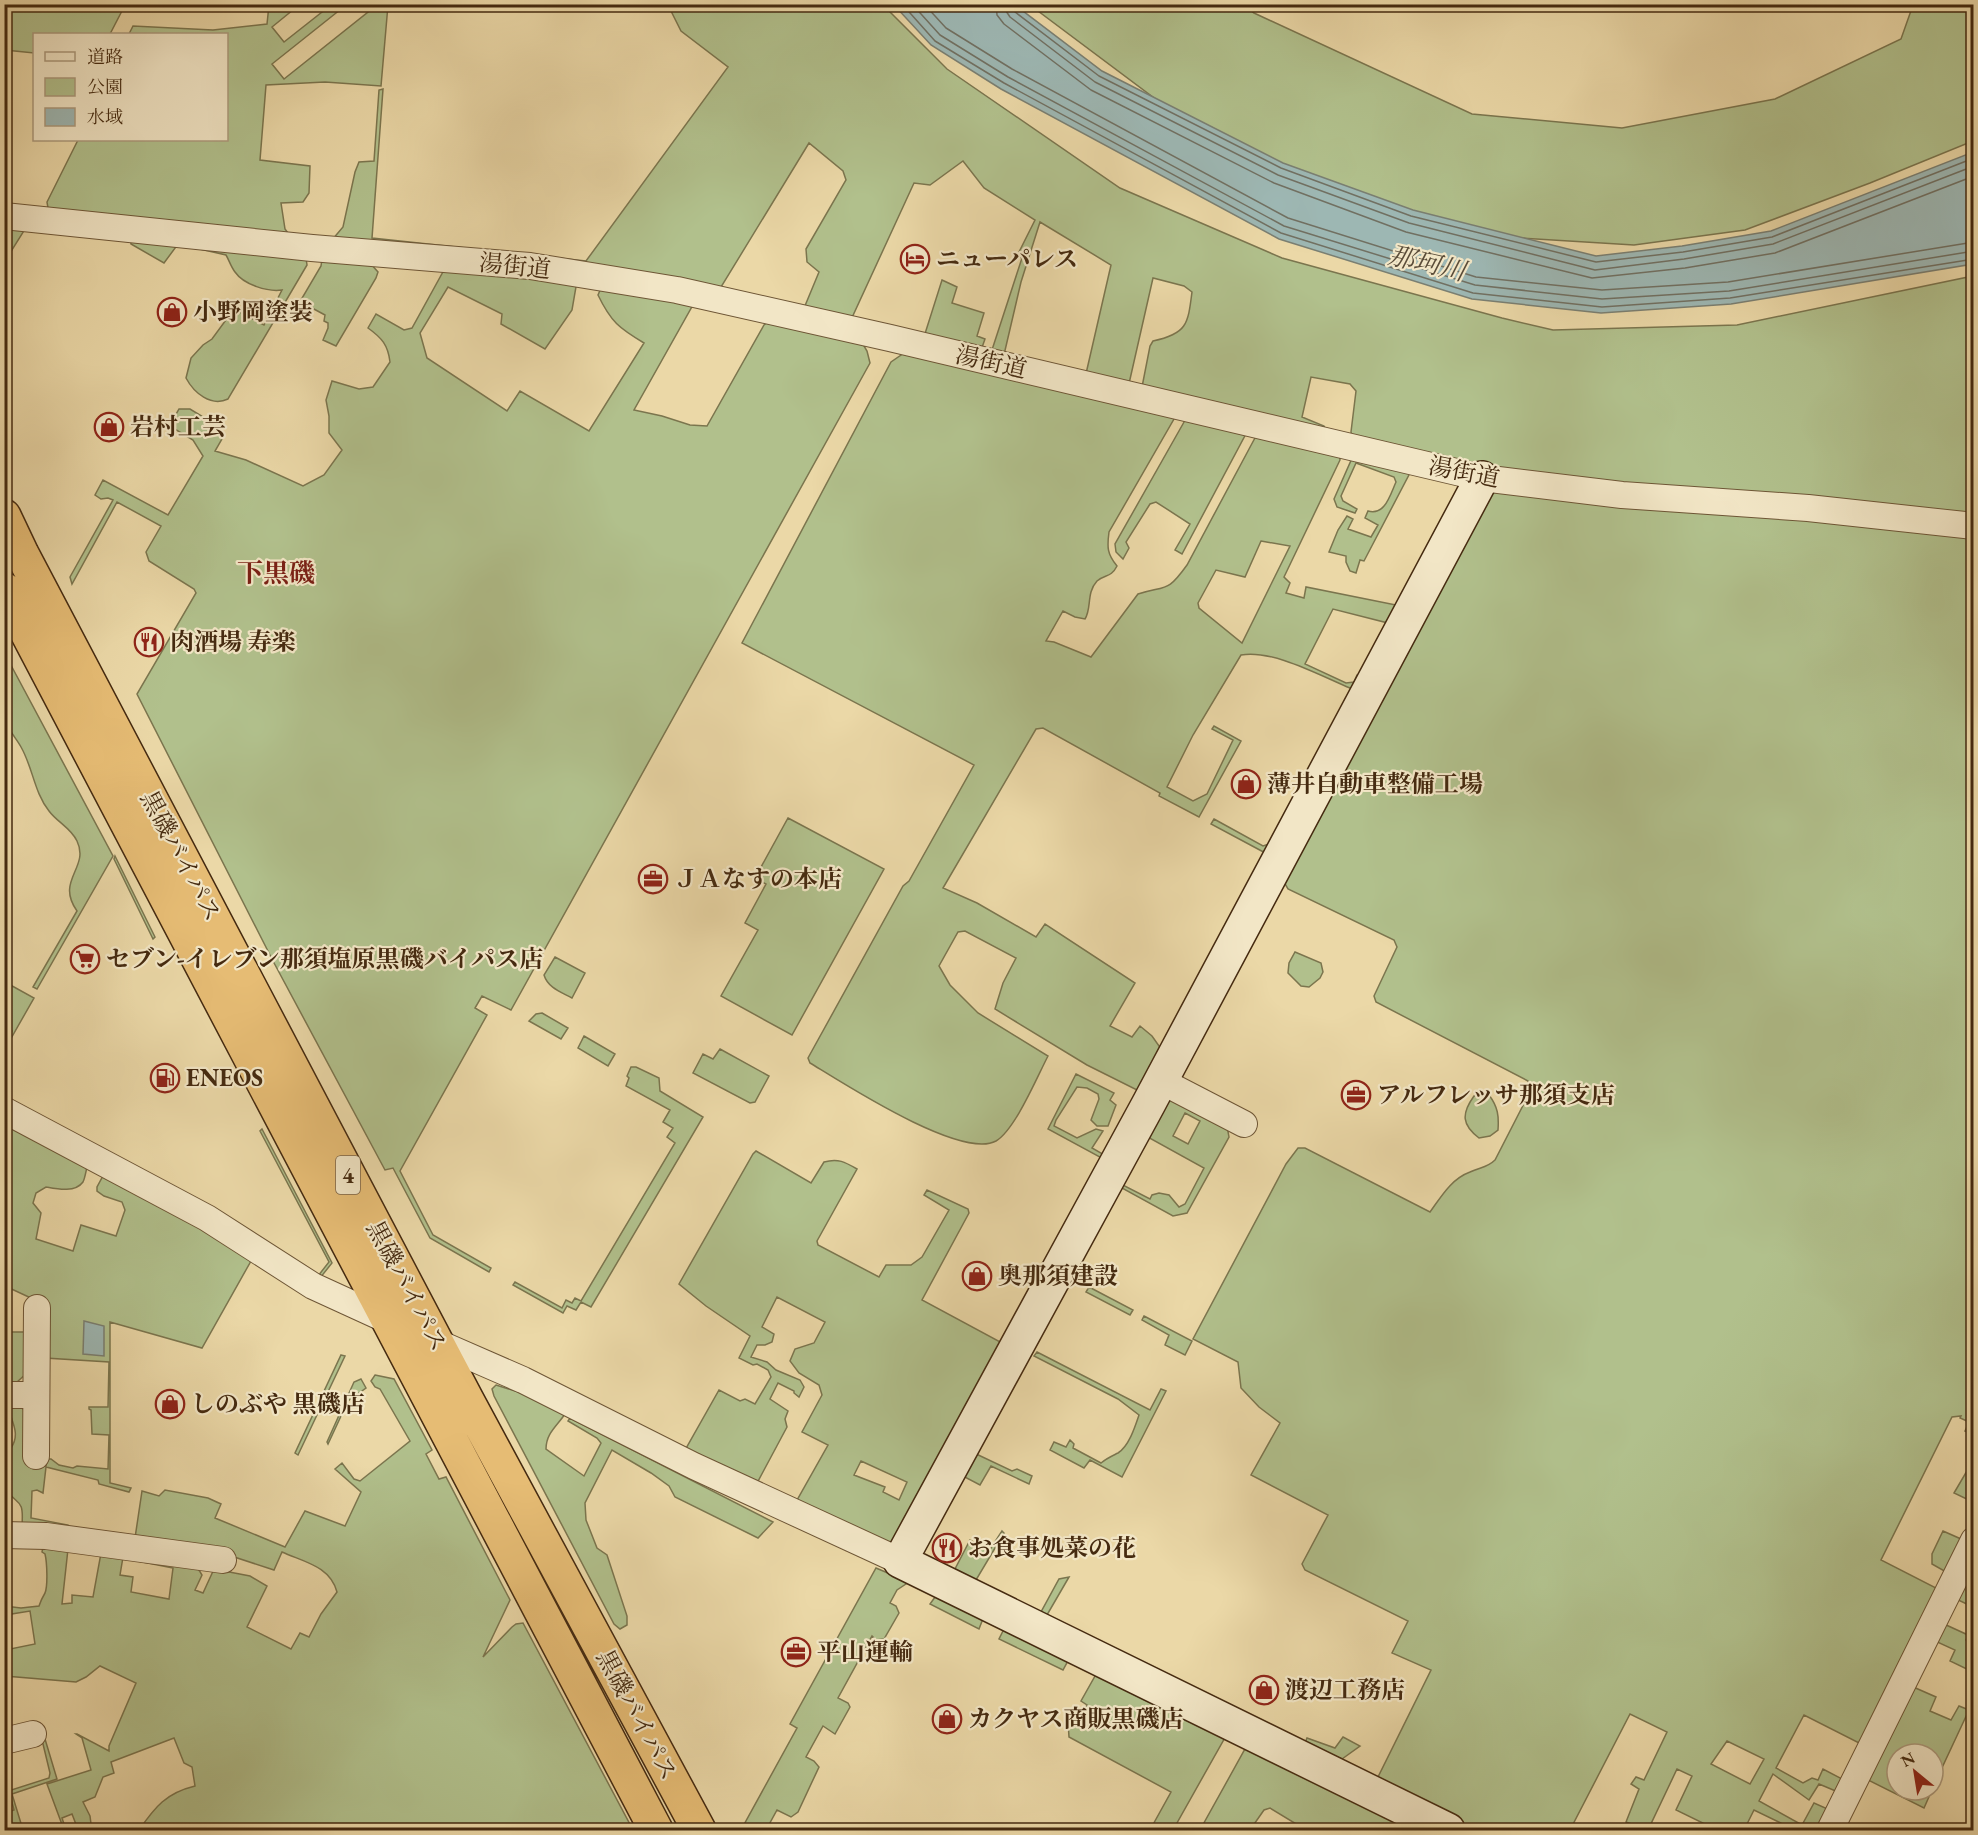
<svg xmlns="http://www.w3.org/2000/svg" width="1978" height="1835" font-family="'EB Garamond','Noto Serif JP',serif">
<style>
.green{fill:#b1c08c;stroke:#7b754e;stroke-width:1.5;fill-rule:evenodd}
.water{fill:#9db7b3;stroke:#7a7f72;stroke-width:1.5}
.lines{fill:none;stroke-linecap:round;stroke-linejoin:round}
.shore{stroke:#717062;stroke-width:1.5}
.street-casing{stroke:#6e5636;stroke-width:28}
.secondary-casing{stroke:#452a10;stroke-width:36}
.highway-casing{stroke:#452a10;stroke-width:36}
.street{stroke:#f2e6c6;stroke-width:26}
.secondary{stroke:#f2e6c6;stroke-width:33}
.highway{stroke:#e6bc74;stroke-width:33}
.labels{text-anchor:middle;stroke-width:4.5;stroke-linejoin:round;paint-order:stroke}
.shield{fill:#f2e6c6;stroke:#796247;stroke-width:1.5}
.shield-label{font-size:22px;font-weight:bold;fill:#452a10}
.poi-label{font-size:24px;font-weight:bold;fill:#452a10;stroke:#f2e6c6;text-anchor:start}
.street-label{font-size:24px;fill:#452a10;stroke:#f2e6c6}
.water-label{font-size:26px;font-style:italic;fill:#5b4d39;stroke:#f2e6c6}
.neighbourhood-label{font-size:26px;font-weight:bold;fill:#7a1f14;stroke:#f2e6c6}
</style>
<rect width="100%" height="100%" fill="#ebd8a7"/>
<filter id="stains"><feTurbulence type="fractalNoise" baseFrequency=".00333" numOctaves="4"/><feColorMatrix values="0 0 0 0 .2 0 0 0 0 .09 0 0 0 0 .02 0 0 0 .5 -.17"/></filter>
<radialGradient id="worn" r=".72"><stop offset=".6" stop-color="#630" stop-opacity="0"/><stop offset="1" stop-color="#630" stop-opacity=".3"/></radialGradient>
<!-- green -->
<path class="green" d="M4,5l1,-1 120,1 -15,29h-76v19l-29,-3z
M269,5h30l-27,22 12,15 47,-37h15l-74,59 12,15 89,-71 -2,-3h17l-7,81 -56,-4 -59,3 -6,75 50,6 -1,27 -6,9 -22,1 4,26 21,29 1,7 -79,134c-17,8 -34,-6 -42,-21l5,-20 12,-13 9,-6 22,-30 30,16 18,-35c-14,2 -38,-5 -47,-18 -4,-5 -6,-12 -9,-17l-48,-11 -14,19 -33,-19 -1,-8 -82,-28 -1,-6 31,-62h148v-106h-97l4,-8 80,4 54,-6z
M668,5h215l64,64 173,119 162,70 220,60 51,12 184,-5 236,-49 1,1108 -4,8 3,3v39l-8,-3 4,-9 -9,-4 1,-2 -9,1 -71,143 57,29 -75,156 -59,-30 -28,53 27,15 9,-5 6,2 5,-11 21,11 -6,12 -19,-8 -10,16 -36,-26 -14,27 43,24 12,-22 16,7 -10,20h-25l-41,-20 -10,20h-27l-41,-20 16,-34 -15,-7 -29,61 -22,-8 13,-33 -8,-5 5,-7 8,3 23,-48 -37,-18 -60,116h-98l-89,-40 -7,-9 55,-111 -39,-17 16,-32 -103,-51 -3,-6 26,-49 -77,-40 29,-52 -21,-16 -18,-19 -3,-26 -45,-23 93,-175 12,-16h7l125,64c11,-15 21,-33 40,-40 10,-5 17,-4 25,-12l36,-70 -3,-9 -152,-79 -2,-6 23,-49 -3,-7 -106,-51 -7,-12 209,-406 -137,-31 -2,-8 5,-41 -6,-7 -39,-7 -9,40 22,9 4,9 -186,-48 8,-41 3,-5c34,-7 35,-17 39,-49l-8,-6 -31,-8 -25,110 -43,-10 26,-113 -71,-43 -19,60 -18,77 -13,-3 32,-98 -5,-2 18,-36 -51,-32 -21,-27 -33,24 -16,-2 -64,139 17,29 3,12 -359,647 -29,-14 -7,12 12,7 -87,156 33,64 58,33 -2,4 -59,-34 -37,-70 -8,2 -112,-209 -136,-267 59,-101 -2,-4 -45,-28 -3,-9 15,-26 -44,-24 -45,82 -2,-7 43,-77 -5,-2 -7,1 -6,-4 8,-15 65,35 35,-59 -10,-16 -20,-12 -2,-5 8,-14h11l28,17 4,13 -7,12 31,9 57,26 21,-11 18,-25 -13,-17v-17l-3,-16 6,-19 27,8 14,-2 17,-25c-2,-17 -8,-24 -22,-34l8,-14 28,16 8,-2 32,-58 133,11 -5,29 -27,39 -44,-25 1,-10 -54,-27 -28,46 7,25 80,53 13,-20 69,40 55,-88c-25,-15 -33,-21 -46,-48l3,-7 93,15 -60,107 28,6 28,9 17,1 57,-101 8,-6 25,6 22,-53 -12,-10 -1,-13 40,-69 -3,-9 -34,-28 -91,149 -386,-52 11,-13 12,-55 4,-10 15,-1 5,-71 4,-1 -11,149 214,23 142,-194 -47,-36zM1727,1741l37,18 -14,25 -39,-20z
M1030,5h214l10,8 218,101 150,14 153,-29 126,-60 12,-34h60v136l-103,42 -125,47 -111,15 -161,-10 -73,-10 -207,-98z
M5,224l22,2 -22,35z
M322,259l48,4 8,9 -2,6 -40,68 -13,-6 5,-12v-5l-4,-2 1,-6 -13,-7 -4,3 -10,-6 23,-39z
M942,280l15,7 -5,16 32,10 -7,23 8,3 -5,14 -57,-13z
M907,351l271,61 -69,120c-2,15 -2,22 8,34 -6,12 -12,8 -20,15 -11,12 -5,27 -12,38l-10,-2 -12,-6 -17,30 8,1 37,15 47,-63c29,-9 29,-1 49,-29l69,-129 83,17 1,7 -56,117 6,6 -4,10 18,5 2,-11 95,19 -9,18 -59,-15 -28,55 41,19 8,-1 3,-7 5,1 -6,11 -6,1c-29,-12 -78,-39 -109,-33l-48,80 -26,52 26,14 14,-7 26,-54 -21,-11 2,-3 27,15 -42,76 -40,-21 1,-3 -117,-65 -7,1 -93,159 34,15 59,34 9,-13 90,59 -25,43 22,11 8,-11 12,10 12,17 -23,39 -54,-27 -92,-56 8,-26 13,-25 -51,-27 -7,1 -19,34 11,19 28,28 70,43c-11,21 -33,74 -52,85 -35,19 -153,-58 -186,-78l-2,-5 95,-172 6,-5 65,-116 -232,-122 149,-281zM1261,541l29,5 -48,97 -43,-35 -1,-5 18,-33 29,7z
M1188,415l60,15 -66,124 -7,-4 15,-26 -34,-22 -6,2 -24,38 3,6 -6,11 -7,-7 -1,-8z
M1353,456l58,15 -47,90 -4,-1 -4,13 -6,-2 -4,-9v-6l-17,-4 9,-22 9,-14 6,3 -5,10 23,8 7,-12 -13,-7 3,-7c17,5 22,-16 28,-29l-2,-5 -38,-14 -15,33 2,5 14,8 -2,4 -18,-6 -3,-8z
M5,654l108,202 -76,133 -4,-2 44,-76c-22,-31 13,-43 0,-70 -6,-13 -20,-19 -28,-30 -15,-19 -16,-43 -28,-64 -5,-9 -13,-17 -16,-28 -4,-16 -1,-47 0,-65z
M788,818l96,51 -92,166 -71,-39 37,-66 -13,-7 21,-39 -11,-6z
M1214,819l49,27 6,-2 2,12 -60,-32z
M115,856l40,81 -2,2 -39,-80z
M1295,952l26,11 2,9 -3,6 -11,9 -8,-1 -13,-13 1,-10z
M555,957l30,16 -13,25c-11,-6 -24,-10 -28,-23z
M5,982l29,16 -29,51v-5l7,-13 -7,-4z
M542,1013l26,15 -7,11 -32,-18 7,-7z
M584,1036l31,18 -7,12 -30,-18z
M720,1049l49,27 -14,26 -5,1 -57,-30 10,-19 10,5z
M631,1067h5l23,11 1,13 43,26 -112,190 -10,-5 -5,8 -9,-4 -4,7 -50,-28 2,-3 47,26 4,-8 6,3 3,-5 6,3 94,-158 -8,-6 6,-9 -10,-6 7,-12 -44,-24 3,-8 -2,-2z
M1076,1074l38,19 -4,7 6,5 -8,21h-11l-6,-6 8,-21 -1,-5 -11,-6 -10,-1 -21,33 -2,6 23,12 19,-9 7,2 -11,17 16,9 -1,4 -59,-32z
M1489,1095c9,12 10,21 9,35l-8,6 -11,2c-17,-13 -18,-24 -5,-42z
M1173,1098l54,28 2,11 -42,76 -14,3 -53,-29 1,-3 29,15 2,-4 7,-2 10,2 10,12 6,-3 19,-36 -60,-33 19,-35zM1185,1113l15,8 -12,23 -15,-8z
M5,1124l82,43c-1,4 -2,11 -4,15 -8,11 -26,7 -37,5l-10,6 -3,10 8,10 -5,26 37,12 8,-26 35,11 9,-26 -3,-8 -18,-6 -7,-5v-4l7,-13 83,45 64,42 -49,87 -92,-26v161l21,5 -2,4 -30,-8 -1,-4 -52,-13 -3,26 -6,-3 -5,1 -1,27 37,7v5l-46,-5c2,-29 -5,-18 -17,-37v-42l6,2c11,-16 -2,-29 -4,-46h9l10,10v49l20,5 1,-7h4l8,6 14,3 4,-2 31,3 1,-34 -17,-1 -1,-24 -2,-1v-2h19l1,-45 -64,-4 1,-53 -41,-19z
M262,1129l70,134 -12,15 -2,-2 11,-14 -69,-131z
M756,1151l55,32 13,-21c14,-4 21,0 33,7l-40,72 1,4 61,32 7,-12h25l11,-8 27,-47 -25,-15 3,-5 41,19 1,4 -47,87 82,44 -109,203 -99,-45 32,-57 -26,-13 20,-37 -3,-10 -20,-12 -9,-12 5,-12 19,-6 11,-21 -48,-25 -15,30 12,7 -2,8 -7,3h-8l-6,12 16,5 9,8 24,10 4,7 -5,10 -5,-4v-2l-16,-8 -8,16 18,12 -3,8 2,8 -31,58 -72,-33 35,-62 21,11 5,-2 10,5 16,-27 -3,-7 -11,-6 -4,1 -14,-7 11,-22 -44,-30 -27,-22 74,-130zM861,1461l46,21 -8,18 -16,-8 2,-5 -31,-12z
M1089,1287l44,23 -3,5 -44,-23z
M1144,1316l48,25 -7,14 -20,-10 4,-10 -27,-15z
M4,1332h23v41l-10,9h-11l2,-36 -3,-2z
M1037,1352l113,58 11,-21 5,2 -44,86 -32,-17 -6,8 -34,-18 4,-8 12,5 4,-7 4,4 -1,4 28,15c6,-5 11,-7 17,-10 11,-7 17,-26 21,-38l-21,-16 -84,-43z
M341,1355l4,1 -47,99 -3,-2z
M375,1375l19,4 38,71 -6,4 13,25 7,-2 64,123 -27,57 29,-30 4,-3 7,-1 110,207h-494c16,-23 27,-37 56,-44l-3,-19 -8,-4 -10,-25 -63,24 3,11 -11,4 -8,20 -12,5 7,14 1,8 -6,6h-10l2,-3 -5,-13 -10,4 4,12h-2l-17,-46 44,-14 -9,-32 -6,-4h1l32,17v-5l27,-63 -36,-17 -14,11 -10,5 -71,-6v-26l30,-6 -5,-33 -25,4v-9l16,2 18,-2c2,-6 3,-8 6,-13 3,-7 2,-31 0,-39l-3,-2 1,-5 25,2 -6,55 10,-1v-8l21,2 8,-44 22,4 -3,18 13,2 -2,15 38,7 4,-31 -36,-7 1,-4 58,8 6,10 -7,15 8,3 11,-24 36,7 17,10 -20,41 44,22 9,-16 9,4 12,-23 16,-22c-7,-26 -33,-30 -55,-40l-8,18 -58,-19 -81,-13 7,-47 17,5 6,-6 43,8 13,6 -6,14 70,29 20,-36 40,15 16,-34 -26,-23 7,-6 12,16 6,2 50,-40 -30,-52 -5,-2 -4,-6z
M361,1379l5,9 -18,13 -20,43 -1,-2 27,-60z
M496,1385l38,12 31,17c-8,12 -19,19 -19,35l38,27 17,-33 -4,-5 -29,-17 2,-3 203,104 -15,16 -83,-41 -6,-11 -18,-13 -39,-23 -27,53 1,17 11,28 10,7 20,61v9l-7,4 -6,-5 -120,-228 -2,-7z
M972,1452l40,19 5,-2 15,7 -3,8 -38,-18 -11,19 -21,-11z
M1971,1464l2,1v10l-6,13 6,3v11l-19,-9z
M1002,1531l2,2 -28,47 -21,-11 15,-29 19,11z
M1943,1531l18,8 -15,33 -14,-8v-10z
M1973,1562v45l-17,-8z
M876,1568l33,14 -12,8 -7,13 6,3 3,7 -15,26 -8,1 -4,-4 -34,62 10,5 2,4 -15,27 -12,-8 -17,31 8,4 5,6 -21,45 -7,5 -14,-7 -11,20h-25l56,-102 -7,-4z
M1069,1577l-22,38 -6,-3 18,-33z
M938,1593l46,23 -5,13 -49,-25z
M1944,1624l24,11 -2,5 7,6v26l-23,-11 5,-11 -20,-9z
M1005,1627l65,30 -7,13 -64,-31z
M1099,1669l128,65 -54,96h-23l21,-38 -102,-55 -1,-15 3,-5 7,4 9,-16 -6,-4z
M1911,1686l25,11 -6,14 21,9 8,-14 10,4 -36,77v-33h-36v36h35l-8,18 -56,-28z
M1343,1737l17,9 -18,13 -37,-16 2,-5 28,10z
M45,1739l12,40 -45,15 11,36h-18v-17l9,-3 -3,-12 -6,1v-7l44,-14 1,-5 -7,-29 -3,-3z
M1258,1745l172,85h-124l-36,-22 -6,2 -14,20h-50l45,-81z"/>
<!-- water -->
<path class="water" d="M894,5h121l87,66 181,92 130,47 183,46 86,-10 89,-15 202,-79v112l-242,40 -130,9 -129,-14 -193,-60 -278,-150 -70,-44z
M84,1321l20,5v30l-21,-2z"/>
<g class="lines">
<!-- shore -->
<path class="shore" d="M902,4l33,37 69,42 277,150 192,60 129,14 128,-9 244,-39
M912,4l28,31 68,42 276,149 191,59 127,14 127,-8 245,-40
M924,4l22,24 66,41 276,149 188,59 126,13 126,-8 246,-40
M996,4l1,11 7,9 87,66 183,93 132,49 186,46 93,-10 90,-15 199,-77
M1005,4l1,7 4,6 85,65 183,93 131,48 186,47 89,-11 89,-15 201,-78
M1012,4l3,8 84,64 182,92 130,48 185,46 87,-10 89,-15 202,-79"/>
<!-- street casing -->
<g class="street-casing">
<path id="street" d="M4,216l308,32 218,18 147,24 213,48 592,140 140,17 186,13 166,18
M1161,1081l83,43
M4,1110l203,108 106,68 83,38
M429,1339l94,41 171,86 206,95
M4,1395h32
M36,1456l1,-148
M4,1535l42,1 177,24
M4,1741l29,-7
M1830,1830l144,-290"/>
</g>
<!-- secondary casing -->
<g class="secondary-casing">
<path id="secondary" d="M1448,1830l-548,-269 248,-456 334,-627"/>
</g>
<!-- highway casing -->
<g class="highway-casing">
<path id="highway" d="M4,516l18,38 445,846 232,430
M4,589l652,1241"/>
</g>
<!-- street -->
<use href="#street" class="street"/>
<!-- secondary -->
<use href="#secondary" class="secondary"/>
<!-- highway -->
<use href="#highway" class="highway"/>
</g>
<!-- icons -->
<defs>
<g id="hotel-ring" transform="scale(1.5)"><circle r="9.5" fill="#f2e6c6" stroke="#8f2418" stroke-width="1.5"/><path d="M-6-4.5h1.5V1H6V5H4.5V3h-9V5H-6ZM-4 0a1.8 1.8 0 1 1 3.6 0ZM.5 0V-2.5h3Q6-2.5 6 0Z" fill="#8f2418"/></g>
<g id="shop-ring" transform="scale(1.5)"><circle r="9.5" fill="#f2e6c6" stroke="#8f2418" stroke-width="1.5"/><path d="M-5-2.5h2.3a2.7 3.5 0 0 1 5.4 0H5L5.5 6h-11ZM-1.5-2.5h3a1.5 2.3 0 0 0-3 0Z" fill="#8f2418"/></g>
<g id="restaurant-ring" transform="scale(1.5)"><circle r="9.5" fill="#f2e6c6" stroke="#8f2418" stroke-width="1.5"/><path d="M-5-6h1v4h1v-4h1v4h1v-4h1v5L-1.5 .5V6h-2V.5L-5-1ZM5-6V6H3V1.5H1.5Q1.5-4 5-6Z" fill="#8f2418"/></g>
<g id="office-ring" transform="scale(1.5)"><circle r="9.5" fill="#f2e6c6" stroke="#8f2418" stroke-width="1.5"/><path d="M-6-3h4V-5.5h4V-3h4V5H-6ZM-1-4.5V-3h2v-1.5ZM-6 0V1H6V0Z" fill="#8f2418"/></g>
<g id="supermarket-ring" transform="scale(1.5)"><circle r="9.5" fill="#f2e6c6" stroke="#8f2418" stroke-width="1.5"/><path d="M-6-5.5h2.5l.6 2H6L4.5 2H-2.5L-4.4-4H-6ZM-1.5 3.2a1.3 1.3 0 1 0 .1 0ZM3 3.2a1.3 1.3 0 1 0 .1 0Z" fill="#8f2418"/></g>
<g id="fuel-ring" transform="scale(1.5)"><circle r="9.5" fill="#f2e6c6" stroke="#8f2418" stroke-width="1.5"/><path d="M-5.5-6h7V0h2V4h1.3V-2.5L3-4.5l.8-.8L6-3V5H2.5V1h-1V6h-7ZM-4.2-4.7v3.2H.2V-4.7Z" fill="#8f2418"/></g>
</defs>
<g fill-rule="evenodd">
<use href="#hotel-ring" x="915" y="259"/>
<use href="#shop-ring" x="172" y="312"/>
<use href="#shop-ring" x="109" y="427"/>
<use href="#restaurant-ring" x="149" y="642"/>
<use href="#shop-ring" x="1246" y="784"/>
<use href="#office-ring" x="653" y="879"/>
<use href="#supermarket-ring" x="85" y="959"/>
<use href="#fuel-ring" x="165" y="1078"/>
<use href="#office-ring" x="1356" y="1095"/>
<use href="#shop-ring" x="977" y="1276"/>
<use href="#shop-ring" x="170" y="1404"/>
<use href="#restaurant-ring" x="947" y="1548"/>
<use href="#office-ring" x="796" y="1652"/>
<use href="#shop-ring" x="1264" y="1690"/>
<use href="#shop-ring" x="947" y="1719"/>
</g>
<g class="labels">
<!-- shield labels -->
<rect class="shield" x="336" y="1156" width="24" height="38" rx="4.5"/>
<g class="shield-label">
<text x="348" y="1183">4</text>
</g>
<!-- poi labels -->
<g class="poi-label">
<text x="936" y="267">ニューパレス</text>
<text x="193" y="320">小野岡塗装</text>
<text x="130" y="435">岩村工芸</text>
<text x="170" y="650">肉酒場 寿楽</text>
<text x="1267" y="792">薄井自動車整備工場</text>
<text x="674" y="887">ＪＡなすの本店</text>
<text x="106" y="967">セブン-イレブン那須塩原黒磯バイパス店</text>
<text x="186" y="1086">ENEOS</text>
<text x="1377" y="1103">アルフレッサ那須支店</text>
<text x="998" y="1284">奥那須建設</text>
<text x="191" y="1412">しのぶや 黒磯店</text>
<text x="968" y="1556">お食事処菜の花</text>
<text x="817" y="1660">平山運輸</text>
<text x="1285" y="1698">渡辺工務店</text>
<text x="968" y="1727">カクヤス商販黒磯店</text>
</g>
<!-- street labels -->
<g class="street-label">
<text transform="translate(515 266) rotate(6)" y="8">湯街道</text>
<text transform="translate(991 362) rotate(13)" y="8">湯街道</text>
<text transform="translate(1464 472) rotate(11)" y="8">湯街道</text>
<text transform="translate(181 856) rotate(62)" y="8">黒磯バイパス</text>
<text transform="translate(407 1286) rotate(62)" y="8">黒磯バイパス</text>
<text transform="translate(637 1715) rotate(62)" y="8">黒磯バイパス</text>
</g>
<!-- water labels -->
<g class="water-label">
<text transform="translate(1427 263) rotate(13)" y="9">那珂川</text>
</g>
<!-- neighbourhood labels -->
<g class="neighbourhood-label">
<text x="276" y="582">下黒磯</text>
</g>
</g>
<!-- margin -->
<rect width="1978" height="1835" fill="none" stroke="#ebd8a7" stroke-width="24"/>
<rect x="6" y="6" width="1966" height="1823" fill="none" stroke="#452a10" stroke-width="3"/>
<rect x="12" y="12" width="1954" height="1811" fill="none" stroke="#452a10" stroke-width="1.5"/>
<!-- legend -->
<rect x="33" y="33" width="195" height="108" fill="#f2e6c6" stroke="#ad9b7d" stroke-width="1.5"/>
<rect x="45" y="52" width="30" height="9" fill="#f2e6c6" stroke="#ad9b7d" stroke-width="1.5"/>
<text x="87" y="63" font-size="18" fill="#452a10">道路</text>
<rect x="45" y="78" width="30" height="18" fill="#b1c08c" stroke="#ad9b7d" stroke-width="1.5"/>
<text x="87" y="93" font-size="18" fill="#452a10">公園</text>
<rect x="45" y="108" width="30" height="18" fill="#9db7b3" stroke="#ad9b7d" stroke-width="1.5"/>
<text x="87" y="123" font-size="18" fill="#452a10">水域</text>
<!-- north arrow -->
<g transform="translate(1915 1772) rotate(330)"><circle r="28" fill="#f2e6c6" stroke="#ad9b7d" stroke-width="1.5"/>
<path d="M0-4.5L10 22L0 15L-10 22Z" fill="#8f2418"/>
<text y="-9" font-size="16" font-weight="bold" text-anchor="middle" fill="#452a10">N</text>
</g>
<rect width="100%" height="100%" filter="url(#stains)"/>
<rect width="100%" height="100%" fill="url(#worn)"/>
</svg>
